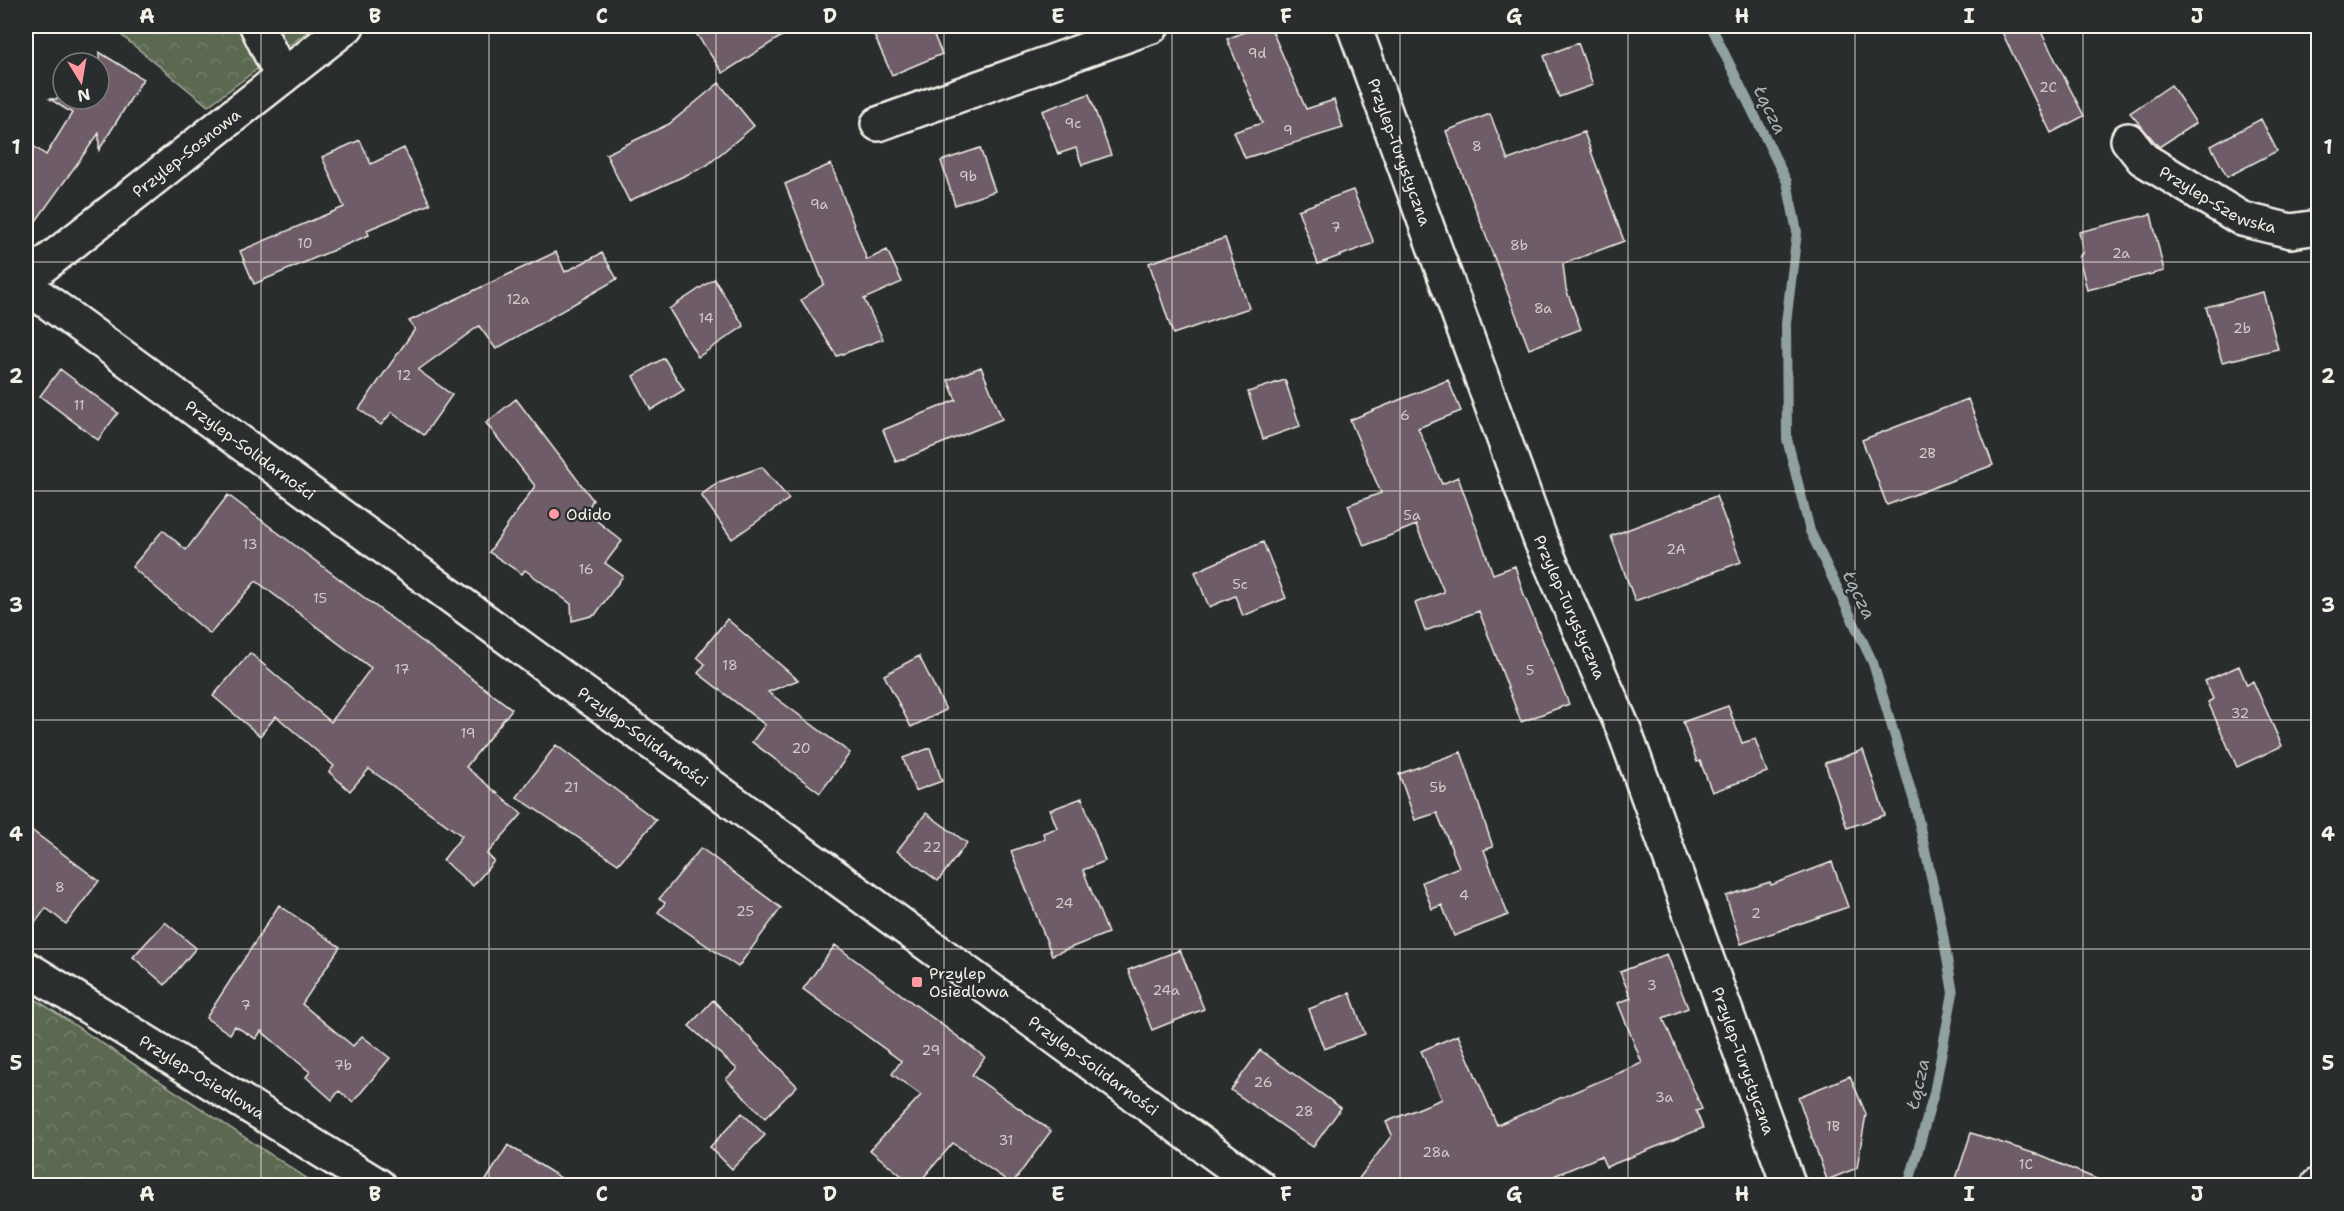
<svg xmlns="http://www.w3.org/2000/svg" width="2344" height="1211" font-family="'Shantell Sans',sans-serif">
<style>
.forest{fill:url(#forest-crowns);stroke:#a8ad9c;stroke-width:1.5}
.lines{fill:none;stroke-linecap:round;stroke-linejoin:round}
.stream{stroke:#90a19f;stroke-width:10}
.building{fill:#6e5d67;stroke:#f4f1e8;stroke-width:1.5}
.minor-casing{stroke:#f4f1e8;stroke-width:38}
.major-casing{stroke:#f4f1e8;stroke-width:38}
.minor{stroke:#2a2d2e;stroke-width:33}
.major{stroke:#2a2d2e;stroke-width:33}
.grid{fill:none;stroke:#f4f1e8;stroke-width:1.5;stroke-opacity:0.55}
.poi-dot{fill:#ff9aa2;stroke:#2a2d2e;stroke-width:2}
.labels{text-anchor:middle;stroke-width:4.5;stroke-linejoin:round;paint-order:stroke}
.number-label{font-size:14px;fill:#d2ccc8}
.street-label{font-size:16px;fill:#f4f1e8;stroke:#2a2d2e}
.poi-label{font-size:16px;fill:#f4f1e8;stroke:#2a2d2e;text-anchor:start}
.water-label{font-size:18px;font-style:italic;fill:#a9b5b2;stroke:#2a2d2e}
.neatline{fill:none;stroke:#f4f1e8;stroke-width:2}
.grid-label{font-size:20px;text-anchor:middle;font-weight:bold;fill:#f4f1e8}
</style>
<defs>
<pattern id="forest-crowns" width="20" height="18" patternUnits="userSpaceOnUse" patternTransform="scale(1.5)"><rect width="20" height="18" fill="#5b6951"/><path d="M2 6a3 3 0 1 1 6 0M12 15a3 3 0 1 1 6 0" fill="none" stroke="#737f6a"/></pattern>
</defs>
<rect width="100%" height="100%" fill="#2a2d2e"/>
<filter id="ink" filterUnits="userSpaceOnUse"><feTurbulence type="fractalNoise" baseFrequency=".0167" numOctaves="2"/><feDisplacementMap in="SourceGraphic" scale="12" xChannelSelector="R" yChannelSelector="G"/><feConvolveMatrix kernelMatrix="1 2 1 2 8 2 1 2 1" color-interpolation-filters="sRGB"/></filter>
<g filter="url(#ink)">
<!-- forest -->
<path class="forest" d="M110,26h205l-107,80z
M26,993l291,192h-291z"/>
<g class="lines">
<!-- stream -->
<path class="stream" d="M1711,26l76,156 10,50 -11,91 1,116 23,92 63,132 41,138 25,111 14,81 -19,100 -26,93"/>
</g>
<!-- building -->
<path class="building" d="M691,26h107l-75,47z
M870,26h60l12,28 -50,21z
M1260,26h10l36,83 28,-9 9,28 -98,30 -11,-26 28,-9 -35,-84z
M1999,26h39l46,90 -33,17z
M1578,43l15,42 -34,12 -15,-41z
M99,52l44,27 -44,71v-17l-73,102v-94l20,14 26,-42 -22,-14h49z
M719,83l35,43 -48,40 -77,35 -23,-47 63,-30z
M2171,85l25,38 -37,24 -29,-34z
M1089,94l22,61 -29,10 -6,-17 -18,6 -16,-43z
M1490,114l18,46 76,-28 40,109 -61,23 3,25 15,40 -52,20 -83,-218z
M2261,119l16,32 -50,26 -16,-31z
M360,140l11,24 33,-16 26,56 -63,26 2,5 -115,49 -14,-33 104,-44 -22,-50z
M980,148l15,43 -40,14 -14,-44z
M831,164l36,96 20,-10 15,32 -38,17 19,40 -46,17 -36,-56 23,-16 -39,-100z
M1353,190l21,53 -56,21 -20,-54z
M2151,214l13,57 -77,19 -8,-33 4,-5 -4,-20z
M1225,238l24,70 -76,26 -24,-71z
M556,252l9,20 37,-19 15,26 -121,70 -17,-23 -61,44 34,25 -28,40 -32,-23 -11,13 -22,-16 56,-80 -6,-8z
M714,279l30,47 -46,31 -29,-48z
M2263,292l15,57 -56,13 -16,-55z
M664,358l20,32 -33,20 -18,-34z
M981,367l21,52 -106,43 -13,-32 73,-30 -8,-20z
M60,369l58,44 -20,27 -58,-44z
M1285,380l15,46 -37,13 -15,-47z
M1448,380l13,31 -43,17 24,56 16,-7 35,97 22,-8 9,29 45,109 -48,18 -42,-111 -54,20 -10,-28 29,-11 -28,-67 -52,21 -16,-41 33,-12 -31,-73z
M516,399l77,101 -7,12 36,29 -17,22 18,13 -28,39 -23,6 -1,-17 -46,-34 -3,4 -33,-22 46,-66 -49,-63z
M1968,399l25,66 -106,40 -25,-65z
M762,467l27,32 -57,40 -31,-44 18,-13z
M228,495l284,214 -46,58 56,47 -35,40 7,7 -21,25 -30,-26 19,-24 -93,-67 -19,22 -21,-19 5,-6 -58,-50 -16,20 -47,-40 37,-43 81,69 40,-54 -115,-87 -46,53 -78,-67 31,-37 23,20z
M1716,496l25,66 -106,39 -24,-65z
M1263,542l23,56 -43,18 -8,-20 -26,11 -14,-35z
M727,619l71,61 -30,12 82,61 -30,40 -68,-51 13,-17 -67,-52 7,-9 -8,-7z
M919,656l27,54 -35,17 -27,-52z
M2239,666l8,19 6,-4 29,65 -45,21 -29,-65 5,-3 -8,-18z
M1728,706l14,37 13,-4 12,33 -55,20 -12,-31 -3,1 -14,-40z
M556,745l100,75 -38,44 -101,-67z
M930,748l12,33 -27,10 -12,-33z
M1863,750l22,65 -38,13 -22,-65z
M1461,752l32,95 -9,3 24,65 -54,21 -12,-31 -10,4 -10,-27 37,-15 -22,-54 -22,7 -16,-46z
M1082,798l23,63 -22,9 25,63 -56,22 -41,-104 34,-12 -2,-6 14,-5 -7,-18z
M926,813l41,30 -29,38 -41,-30z
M26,826l73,55 -33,43 -20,-16 -20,27z
M701,848l80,60 -43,59 -80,-55 7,-9 -6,-4z
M1832,862l16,45 -107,37 -15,-48 44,-14 1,3z
M279,905l61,42 -38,57 51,42 9,-10 28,22 -37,44 -14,-11 -7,9 -26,-23 4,-5 -49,-41 -5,8 -21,-13 -5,8 -24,-16z
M165,922l31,26 -31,37 -32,-28z
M835,945l150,112 -13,18 79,56 -39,53 -59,-41 -36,42h-4l-43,-35 51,-55 -29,-21 9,-13 -98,-72z
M1180,950l24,59 -52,21 -24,-60z
M1667,954l21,54 -25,10 39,91 -6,2 7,17 -97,39 -5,-11 -68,29h-179l38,-50 -6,-13 56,-23 -21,-48 37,-16 39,90 145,-62 -24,-60 13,-5 -11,-26z
M1350,993l15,41 -41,15 -15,-40z
M713,1000l84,86 -32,32 -39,-39 11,-10 -48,-43z
M1260,1050l81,58 -28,39 -82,-57z
M1850,1076l16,38 -9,54 -30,12 -29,-83z
M742,1113l23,22 -33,34 -22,-22z
M1971,1133l65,21 75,31h-157z
M508,1145l64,40h-89z"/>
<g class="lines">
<!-- minor casing -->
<g class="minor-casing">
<g id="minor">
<path d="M257,26l25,51"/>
<path id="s1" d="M1354,26l187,515 83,189 165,456"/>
<path d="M878,124l274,-98"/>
<path id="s2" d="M2128,140l15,19 99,60 49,12 27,-4"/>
<path id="s3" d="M26,279l321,-253"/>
<path id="s4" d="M26,968l353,218"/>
<path d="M2318,1186v-1"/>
</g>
</g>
<!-- major casing -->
<g class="major-casing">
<g id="major">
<path id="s5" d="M26,286l1233,900"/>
</g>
</g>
<!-- minor -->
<use href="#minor" class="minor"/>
<!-- major -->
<use href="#major" class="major"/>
</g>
</g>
<!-- grid -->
<path class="grid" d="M261,26v1160M489,26v1160M716,26v1160M944,26v1160M1172,26v1160M1400,26v1160M1628,26v1160M1855,26v1160M2083,26v1160M26,262h2292M26,491h2292M26,720h2292M26,949h2292"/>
<!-- markers -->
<g class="poi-dot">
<circle cx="554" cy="514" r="6"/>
<rect x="911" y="976" width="12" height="12" rx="3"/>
</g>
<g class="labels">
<!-- number labels -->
<g class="number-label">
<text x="1257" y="58">9d</text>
<text x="2048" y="92">2C</text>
<text x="1073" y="128">9c</text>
<text x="1288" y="135">9</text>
<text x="1477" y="151">8</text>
<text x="968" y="181">9b</text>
<text x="819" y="209">9a</text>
<text x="1336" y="232">7</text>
<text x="305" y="248">10</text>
<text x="1519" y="250">8b</text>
<text x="2121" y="258">2a</text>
<text x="518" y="304">12a</text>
<text x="1543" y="313">8a</text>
<text x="706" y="323">14</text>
<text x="2242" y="333">2b</text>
<text x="404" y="380">12</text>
<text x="79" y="410">11</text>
<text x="1405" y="420">6</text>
<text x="1927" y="458">2B</text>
<text x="1412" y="520">5a</text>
<text x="250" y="549">13</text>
<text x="1676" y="554">2A</text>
<text x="586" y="574">16</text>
<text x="1240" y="589">5c</text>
<text x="320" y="603">15</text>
<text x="730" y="670">18</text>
<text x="402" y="674">17</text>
<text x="1530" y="675">5</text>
<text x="2240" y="718">32</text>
<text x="468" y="738">19</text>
<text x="801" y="753">20</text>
<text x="571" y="792">21</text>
<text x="1438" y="792">5b</text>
<text x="932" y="852">22</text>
<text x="60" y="892">8</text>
<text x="1464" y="900">4</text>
<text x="1064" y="908">24</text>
<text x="745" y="916">25</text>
<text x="1756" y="918">2</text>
<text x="1652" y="990">3</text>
<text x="1166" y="995">24a</text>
<text x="246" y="1010">7</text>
<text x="931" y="1055">29</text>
<text x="343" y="1070">7b</text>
<text x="1263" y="1087">26</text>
<text x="1664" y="1102">3a</text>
<text x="1304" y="1116">28</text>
<text x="1833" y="1131">1B</text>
<text x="1006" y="1145">31</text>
<text x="1436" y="1157">28a</text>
<text x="2026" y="1169">1C</text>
</g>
<!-- street labels -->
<g class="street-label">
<text dy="6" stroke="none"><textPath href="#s1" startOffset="134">Przylep-Turystyczna</textPath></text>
<text dy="6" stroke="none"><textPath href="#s3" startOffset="204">Przylep-Sosnowa</textPath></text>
<text dy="6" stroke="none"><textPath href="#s2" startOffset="110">Przylep-Szewska</textPath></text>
<text dy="6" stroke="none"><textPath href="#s5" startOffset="278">Przylep-Solidarności</textPath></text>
<text dy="6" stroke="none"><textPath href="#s1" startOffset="620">Przylep-Turystyczna</textPath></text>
<text dy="6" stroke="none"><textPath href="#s5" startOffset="764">Przylep-Solidarności</textPath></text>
<text dy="6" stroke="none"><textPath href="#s1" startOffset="1106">Przylep-Turystyczna</textPath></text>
<text dy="6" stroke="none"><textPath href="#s5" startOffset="1322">Przylep-Solidarności</textPath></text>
<text dy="6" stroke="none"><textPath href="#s4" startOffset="207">Przylep-Osiedlowa</textPath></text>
</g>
<!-- poi labels -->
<g class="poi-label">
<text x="566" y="520">Odido</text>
<text x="929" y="979">Przylep<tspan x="929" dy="18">Osiedlowa</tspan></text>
</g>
<!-- water labels -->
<g class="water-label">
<text transform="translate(1770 110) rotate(64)" y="6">Łącza</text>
<text transform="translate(1859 595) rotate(64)" y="6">Łącza</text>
<text transform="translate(1918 1084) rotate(-77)" y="6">Łącza</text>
</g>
</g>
<!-- margin -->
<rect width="2344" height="1211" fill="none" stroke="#2a2d2e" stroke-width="66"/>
<!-- north arrow -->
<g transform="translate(81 81) rotate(169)"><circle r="28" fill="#2a2d2e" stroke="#7b7b78" stroke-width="1.5"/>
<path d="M0-4.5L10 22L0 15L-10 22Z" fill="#ff9aa2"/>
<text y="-9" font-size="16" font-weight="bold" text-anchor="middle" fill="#f4f1e8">N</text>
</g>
<rect x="33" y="33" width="2278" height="1145" class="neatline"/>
<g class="grid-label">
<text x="147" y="23">A</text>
<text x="375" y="23">B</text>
<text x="602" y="23">C</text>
<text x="830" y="23">D</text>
<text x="1058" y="23">E</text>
<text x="1286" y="23">F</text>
<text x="1514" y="23">G</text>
<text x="1742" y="23">H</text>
<text x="1969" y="23">I</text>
<text x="2197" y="23">J</text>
<text x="16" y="154">1</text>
<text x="2328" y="154">1</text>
<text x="16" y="383">2</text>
<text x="2328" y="383">2</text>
<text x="16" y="612">3</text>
<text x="2328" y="612">3</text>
<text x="16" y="841">4</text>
<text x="2328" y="841">4</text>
<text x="16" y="1070">5</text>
<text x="2328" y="1070">5</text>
<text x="147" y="1201">A</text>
<text x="375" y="1201">B</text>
<text x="602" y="1201">C</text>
<text x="830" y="1201">D</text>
<text x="1058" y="1201">E</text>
<text x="1286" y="1201">F</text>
<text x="1514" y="1201">G</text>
<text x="1742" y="1201">H</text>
<text x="1969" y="1201">I</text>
<text x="2197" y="1201">J</text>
</g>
</svg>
